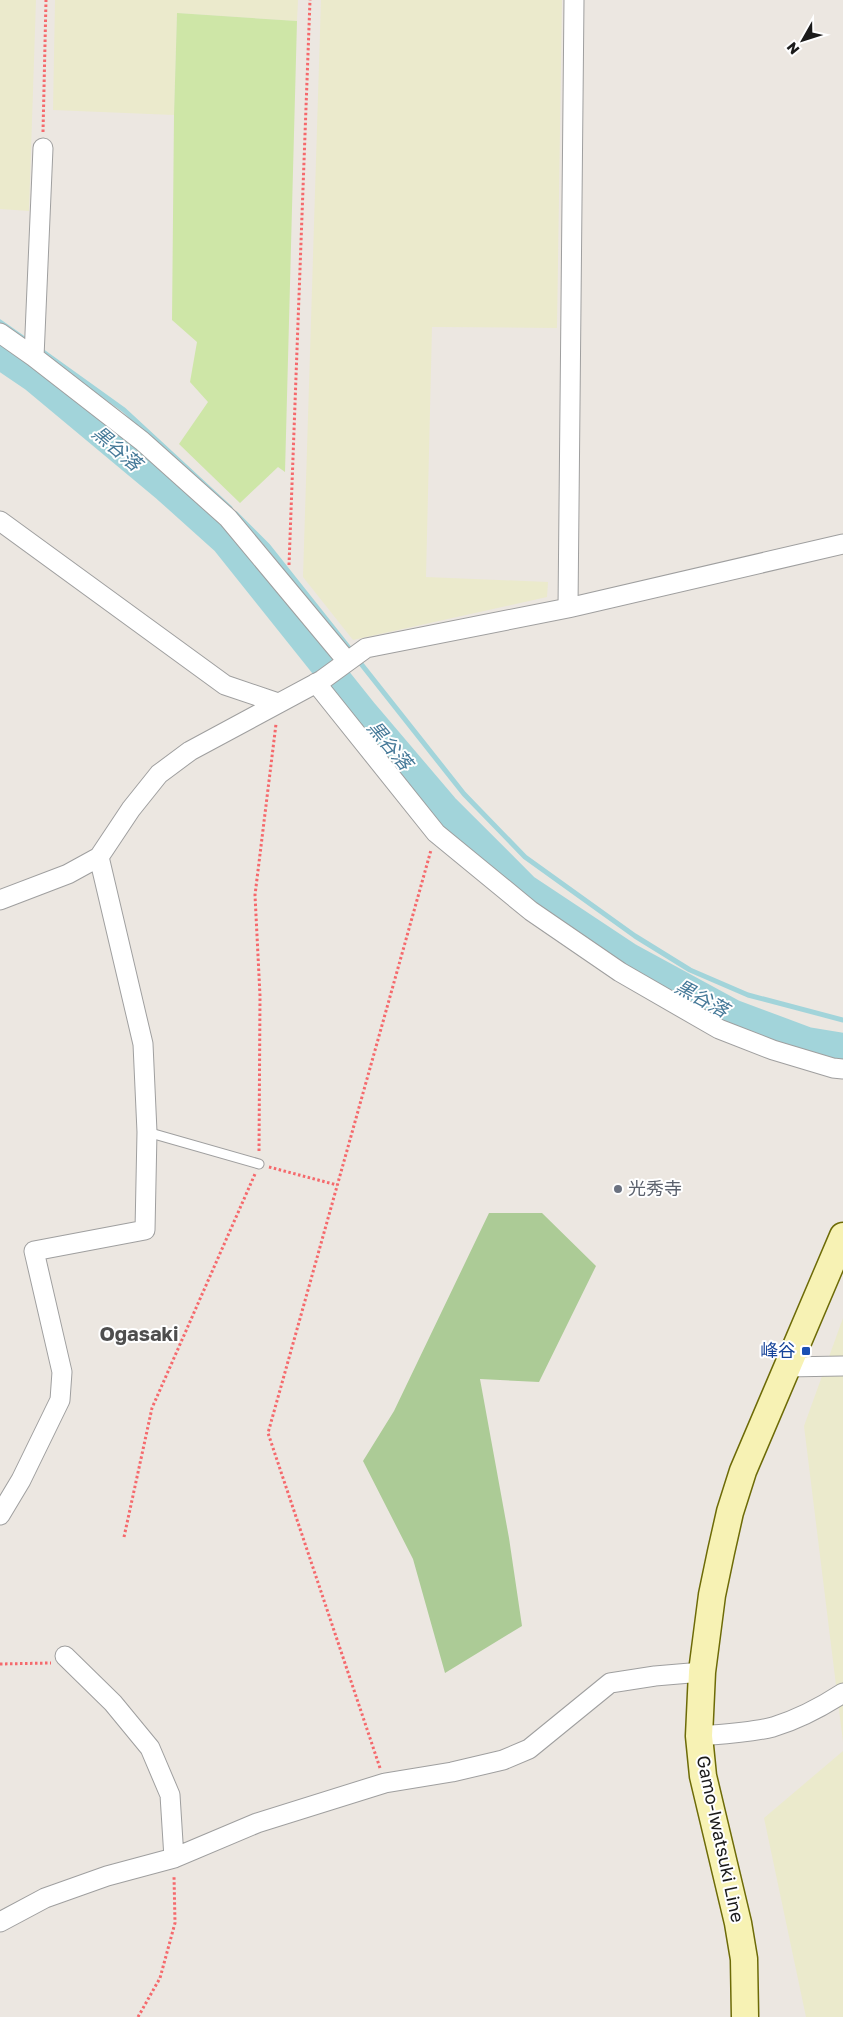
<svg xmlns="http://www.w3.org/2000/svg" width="843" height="2017" font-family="'Golos Text','Noto Sans JP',sans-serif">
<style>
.farmland{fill:#ebeacc}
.grass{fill:#cee6a7}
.forest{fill:#accb96}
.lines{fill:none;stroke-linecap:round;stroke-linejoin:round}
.stream{stroke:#a2d4da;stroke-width:5}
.river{stroke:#a2d4da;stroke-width:30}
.lane-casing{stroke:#9f9f9f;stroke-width:11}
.street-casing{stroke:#9f9f9f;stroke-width:21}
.secondary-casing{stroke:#6d6b07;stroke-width:29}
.path{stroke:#f5696c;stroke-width:3;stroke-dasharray:2.5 2.5;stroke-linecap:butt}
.lane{stroke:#fff;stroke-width:9}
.street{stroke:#fff;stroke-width:19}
.secondary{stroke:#f7f2b4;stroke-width:26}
.worship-dot{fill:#6b7280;stroke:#fff;stroke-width:2}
.transit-dot{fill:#1a4fb4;stroke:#fff;stroke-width:2}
.labels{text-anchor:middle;stroke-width:4;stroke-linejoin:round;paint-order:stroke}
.worship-label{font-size:18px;fill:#5b616d;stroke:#fff;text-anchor:start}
.transit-label{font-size:18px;fill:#164399;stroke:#fff;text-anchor:end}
.street-label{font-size:18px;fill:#1b1b1b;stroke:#fff}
.water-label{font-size:19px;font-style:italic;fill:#457998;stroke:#fff}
.quarter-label{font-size:20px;font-weight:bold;fill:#4e4e4e;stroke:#fff}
</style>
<rect width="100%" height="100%" fill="#ece7e1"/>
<!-- farmland -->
<path class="farmland" d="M0,0h36l-7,211 -29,-2z
M55,0h243l-1,21 -120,-8 -3,102 -121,-5z
M321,0h241l-5,328 -125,-1 -6,250 122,5 -1,15 -194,43 -50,-63z
M843,1318v424l-39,-316z
M843,1751v266h-37l-42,-199z"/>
<!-- grass -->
<path class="grass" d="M177,13l120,8 -12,451 -7,-5 -38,36 -61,-59 29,-42 -18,-20 7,-40 -25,-22 2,-205z"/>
<!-- forest -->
<path class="forest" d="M489,1213h53l54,53 -57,116 -59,-3 29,159 13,88 -77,47 -32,-114 -50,-98 31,-50z"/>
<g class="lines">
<!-- stream -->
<path class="stream" d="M0,322l30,21
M39,349l85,61 106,98
M236,514l32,32 85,107
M358,660l106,134 61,63 110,79 55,34 58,25 95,25"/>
<!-- river -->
<path class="river" d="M0,354l35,24 132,110 58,52 139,174 80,94 81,81 104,69 103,56 75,28 36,6"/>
<!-- lane casing -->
<g class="lane-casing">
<path id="lane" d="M147,1132l112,32"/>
</g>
<!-- street casing -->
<g class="street-casing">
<path id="street" d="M0,333l34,24 108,84 86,77 119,143
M34,357l9,-209
M0,521l225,164 53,18
M568,608l6,-608
M316,683l120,150 95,78 89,61 99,57 54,21 60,18 10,1
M0,900l68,-26 31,-17 32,-48 28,-35 31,-23 132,-71 44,-32 202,-40 275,-64
M786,1367l57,-1
M0,1515l21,-35 39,-80 2,-28 -28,-121 111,-21 2,-98 -4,-88 -44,-187
M65,1656l48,47 37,45 20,47 4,63
M699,1736c25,-2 50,-3 74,-9 23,-7 50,-21 70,-34
M0,1922l45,-24 62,-22 67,-18 83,-35 128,-40 67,-11 51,-12 26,-11 81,-66 45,-7 47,-4"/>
</g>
<!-- secondary casing -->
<g class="secondary-casing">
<path id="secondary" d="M745,2017l-1,-58 -6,-36 -35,-147 -4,-40 3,-64 10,-77 9,-43 9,-40 13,-41 100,-235"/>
</g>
<!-- path -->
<path class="path" d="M43,132l3,-132
M289,565l21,-565
M259,1151l1,-155 -5,-101 21,-171
M269,1167l68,18
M124,1537l28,-129 103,-234
M0,1664l51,-1
M380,1768l-112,-335 163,-583
M138,2017l22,-39 15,-55 -1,-47"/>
<!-- lane -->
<use href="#lane" class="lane"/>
<!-- street -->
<use href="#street" class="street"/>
<!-- secondary -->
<use href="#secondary" class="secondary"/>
</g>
<!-- markers -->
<circle class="worship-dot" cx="618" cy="1189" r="5"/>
<rect class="transit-dot" x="801" y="1346" width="10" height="10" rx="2.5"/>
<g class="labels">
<!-- worship labels -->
<g class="worship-label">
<text x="628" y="1195">光秀寺</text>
</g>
<!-- transit labels -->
<g class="transit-label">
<text x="796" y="1357">峰谷</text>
</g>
<!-- street labels -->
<g class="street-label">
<text transform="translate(720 1839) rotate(78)" y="6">Gamo-Iwatsuki Line</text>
</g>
<!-- water labels -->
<g class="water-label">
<text transform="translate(117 448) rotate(40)" y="7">黒谷落</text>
<text transform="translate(390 745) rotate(50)" y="7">黒谷落</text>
<text transform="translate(702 998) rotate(28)" y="7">黒谷落</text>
</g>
<!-- quarter labels -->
<g class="quarter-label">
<text x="139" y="1341">Ogasaki</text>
</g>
</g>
<!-- north arrow -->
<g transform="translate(803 40) rotate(231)" stroke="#ffffff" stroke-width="4" paint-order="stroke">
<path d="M0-4L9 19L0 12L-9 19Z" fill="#1b1b1b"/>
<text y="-8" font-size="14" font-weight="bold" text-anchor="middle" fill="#1b1b1b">N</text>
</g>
</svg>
